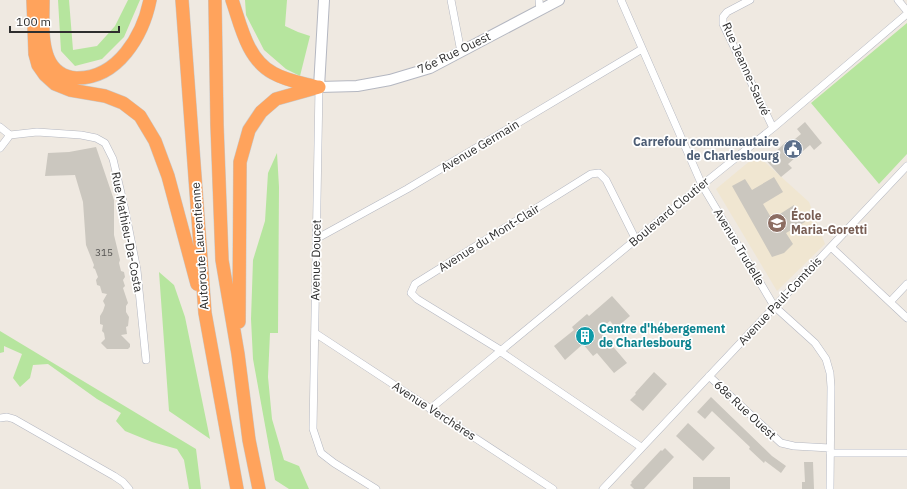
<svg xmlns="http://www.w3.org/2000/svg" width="907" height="489" font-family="'IBM Plex Sans',sans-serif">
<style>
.education{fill:#f0e6d1}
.green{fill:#b6e59e}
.building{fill:#cbc7bf}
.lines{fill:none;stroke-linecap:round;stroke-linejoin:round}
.street-casing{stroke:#b4b7c1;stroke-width:8}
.secondary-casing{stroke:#b4b7c1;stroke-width:12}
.highway-casing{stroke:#c9c9c9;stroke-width:14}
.street{stroke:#fff;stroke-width:7}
.secondary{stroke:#fff;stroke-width:10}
.highway{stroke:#ffa35c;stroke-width:13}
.labels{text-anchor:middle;stroke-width:3.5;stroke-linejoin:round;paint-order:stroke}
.number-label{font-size:10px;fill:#555452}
.street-label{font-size:12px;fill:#2e2e2e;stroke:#fff}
.service-label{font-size:12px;font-weight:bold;fill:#4e5e75;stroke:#fff;text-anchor:end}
.education-label{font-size:12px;font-weight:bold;fill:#785e54;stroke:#fff;text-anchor:start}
.culture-label{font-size:12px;font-weight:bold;fill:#0d838f;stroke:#fff;text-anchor:start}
</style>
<rect width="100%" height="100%" fill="#efe9e1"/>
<!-- education -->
<path class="education" d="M757,155l52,47 16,42 -48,47 -61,-102z"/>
<!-- green -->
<path class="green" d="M58,0h11l4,50 24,-4 18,-20 13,-26h12l-16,37 -22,22 -27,7 -14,-15z
M245,0h42l-2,26 13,6 12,4 -10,40 -14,-7 -22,-19 -18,-35z
M907,23v131l-28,30 -68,-81z
M277,153l2,34 -1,146h-8l-2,44 4,42 12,41 15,6 10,23h-20l-14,-9 -22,-121 -2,-40 2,-59 12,-39 3,-48z
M159,272l15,13 11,32 25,122 -41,-28z
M0,331l196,118 5,40h-12l-5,-29 -7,-11 -25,-7 -27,-11 -9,-10 5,-8 -24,-14 -49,-35 -15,1 -3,13 -10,9 -7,-9 9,-24 -18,-8v6l-4,1z"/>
<!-- building -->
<path class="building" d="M805,122l17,21 -8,7 -4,-5 -22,19 4,4 -11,9 -17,-19 8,-7 2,2 13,-12 2,3 12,-10 -4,-5z
M96,147l18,53v35l6,25 -1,3 2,8 3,1 1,5 -2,3 2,6 -2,2 5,15 -2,3v6l3,5 -1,9 -2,1 1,7 -6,1 9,9v3l-2,2h-21l-6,-6 4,-4 -1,-6 -2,-2 1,-6 -3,-1v-8l3,-5 2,-6 -2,-4 4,-7 -5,-1 -2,-7 -3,-1 -1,-5 2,-3 -3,-8 -2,-1 1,-3 -8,-20 -3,-43 -8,-27 -30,1 3,-23 21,-1z
M774,177l9,15 -20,12 9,15 22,-14 11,17 -19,11 7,11 -9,9 -12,4 -40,-71 13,-7 7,11z
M612,296l18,20 -14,12 -6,-7 -11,9 28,33 -13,10 -17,-20 -4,3 -10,-12 -18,16 -11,-14 20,-16 -2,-3 15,-13 2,2z
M654,372l13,12 -24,27 -13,-11 6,-6 -1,-1z
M711,397l61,59 14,10 -5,7 -16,-12 -1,2 -15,-14 1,-2 -38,-36 -7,8 -8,-7z
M688,423l27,25 -12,13 -27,-25z
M665,448l9,9 -30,32h-10l-4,-4 2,-2 -1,-1 30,-32 1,1z
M804,462h9l1,27h-12v-7h3z
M693,477h37v12h-37z"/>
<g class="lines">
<!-- street casing -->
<g class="street-casing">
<path id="street" d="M451,0l10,52
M539,0l1,10
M621,0l81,185 72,121 41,37 11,16 4,14 1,14 -1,102
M750,0l-23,12 -4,5v7l50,104
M898,0l9,11
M319,87l-6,342 8,24 13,10 42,26
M0,127l10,8 27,-3 44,3 15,3 9,5 8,16 12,51 12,60 9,90
M0,148l10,-13
M316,239l91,-50 235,-140
M831,247l76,71
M890,302l17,-18
M315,333l238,156
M502,351l-85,-52 -6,-6 4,-9 176,-110 8,-1 7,7 30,60
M501,352l140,95
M709,376l72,67 13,3 36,2
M430,409l272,-224 71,-57 134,-114
M0,418l7,-1 7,2 100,57 9,6 6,7
M830,453h77
M603,489l304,-323"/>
</g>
<!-- secondary casing -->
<g class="secondary-casing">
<path id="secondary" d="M324,0l-5,87 38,-1 33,-6 40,-12 129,-68"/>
</g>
<!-- highway casing -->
<g class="highway-casing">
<path id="highway" d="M33,0l2,54 3,11 7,10 10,9 15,6 35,6 18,7 17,13 15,25 13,35 29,108
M43,0c0,19 -2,40 5,58 5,12 15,19 28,20 42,1 67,-43 74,-78
M182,0l23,313 32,176
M215,0l2,125 5,135 16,94 11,86 10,49
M232,0c9,26 15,59 41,73 14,8 29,10 44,14
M239,322l1,-160 9,-32 12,-18 15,-13 43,-12"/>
</g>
<!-- street -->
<use href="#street" class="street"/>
<!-- secondary -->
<use href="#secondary" class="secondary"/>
<!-- highway -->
<use href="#highway" class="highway"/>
</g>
<!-- icons -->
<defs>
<g id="civic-disc" transform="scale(1)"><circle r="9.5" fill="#5c6f8a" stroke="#fff"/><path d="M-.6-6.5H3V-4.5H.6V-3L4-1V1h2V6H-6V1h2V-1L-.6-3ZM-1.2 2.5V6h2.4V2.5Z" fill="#fff"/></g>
<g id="school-disc" transform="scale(1)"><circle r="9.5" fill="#8d6e63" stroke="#fff"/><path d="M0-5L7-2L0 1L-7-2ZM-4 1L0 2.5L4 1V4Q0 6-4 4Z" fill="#fff"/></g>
<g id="building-disc" transform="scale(1)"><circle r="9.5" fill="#0f9aa8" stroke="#fff"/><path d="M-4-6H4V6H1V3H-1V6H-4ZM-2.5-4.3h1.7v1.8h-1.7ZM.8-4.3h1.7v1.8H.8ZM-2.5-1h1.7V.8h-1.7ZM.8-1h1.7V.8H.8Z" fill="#fff"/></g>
</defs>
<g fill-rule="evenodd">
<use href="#civic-disc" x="793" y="149"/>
<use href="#school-disc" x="777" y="223"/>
<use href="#building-disc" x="585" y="336"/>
</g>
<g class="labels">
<!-- number labels -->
<g class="number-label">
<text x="104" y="256">315</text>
</g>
<!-- street labels -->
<g class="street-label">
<text transform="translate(454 53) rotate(-26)" y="4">76e Rue Ouest</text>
<text transform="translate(746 69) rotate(66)" y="4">Rue Jeanne-Sauvé</text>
<text transform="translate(480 146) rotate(-31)" y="4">Avenue Germain</text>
<text transform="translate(669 212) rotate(-40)" y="4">Boulevard Cloutier</text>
<text transform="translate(127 232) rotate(79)" y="4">Rue Mathieu-Da-Costa</text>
<text transform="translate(489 238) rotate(-32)" y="4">Avenue du Mont-Clair</text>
<text transform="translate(200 246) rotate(-94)" y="4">Autoroute Laurentienne</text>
<text transform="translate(739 247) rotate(59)" y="4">Avenue Trudelle</text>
<text transform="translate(316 260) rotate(-89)" y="4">Avenue Doucet</text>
<text transform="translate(780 301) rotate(-47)" y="4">Avenue Paul-Comtois</text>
<text transform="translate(745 410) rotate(43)" y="4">68e Rue Ouest</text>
<text transform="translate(434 411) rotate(33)" y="4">Avenue Verchères</text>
</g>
<!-- service labels -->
<g class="service-label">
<text x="779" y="146">Carrefour communautaire<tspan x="779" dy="14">de Charlesbourg</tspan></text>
</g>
<!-- education labels -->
<g class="education-label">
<text x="791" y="220">École<tspan x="791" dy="14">Maria-Goretti</tspan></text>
</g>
<!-- culture labels -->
<g class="culture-label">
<text x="599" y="333">Centre d'hébergement<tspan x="599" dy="14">de Charlesbourg</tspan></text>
</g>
</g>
<!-- scale -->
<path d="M10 26v6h109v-6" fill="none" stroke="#2e2e2e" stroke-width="2"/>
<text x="16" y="26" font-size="12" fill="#2e2e2e" stroke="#ffffff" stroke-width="3" paint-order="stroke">100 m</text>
</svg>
